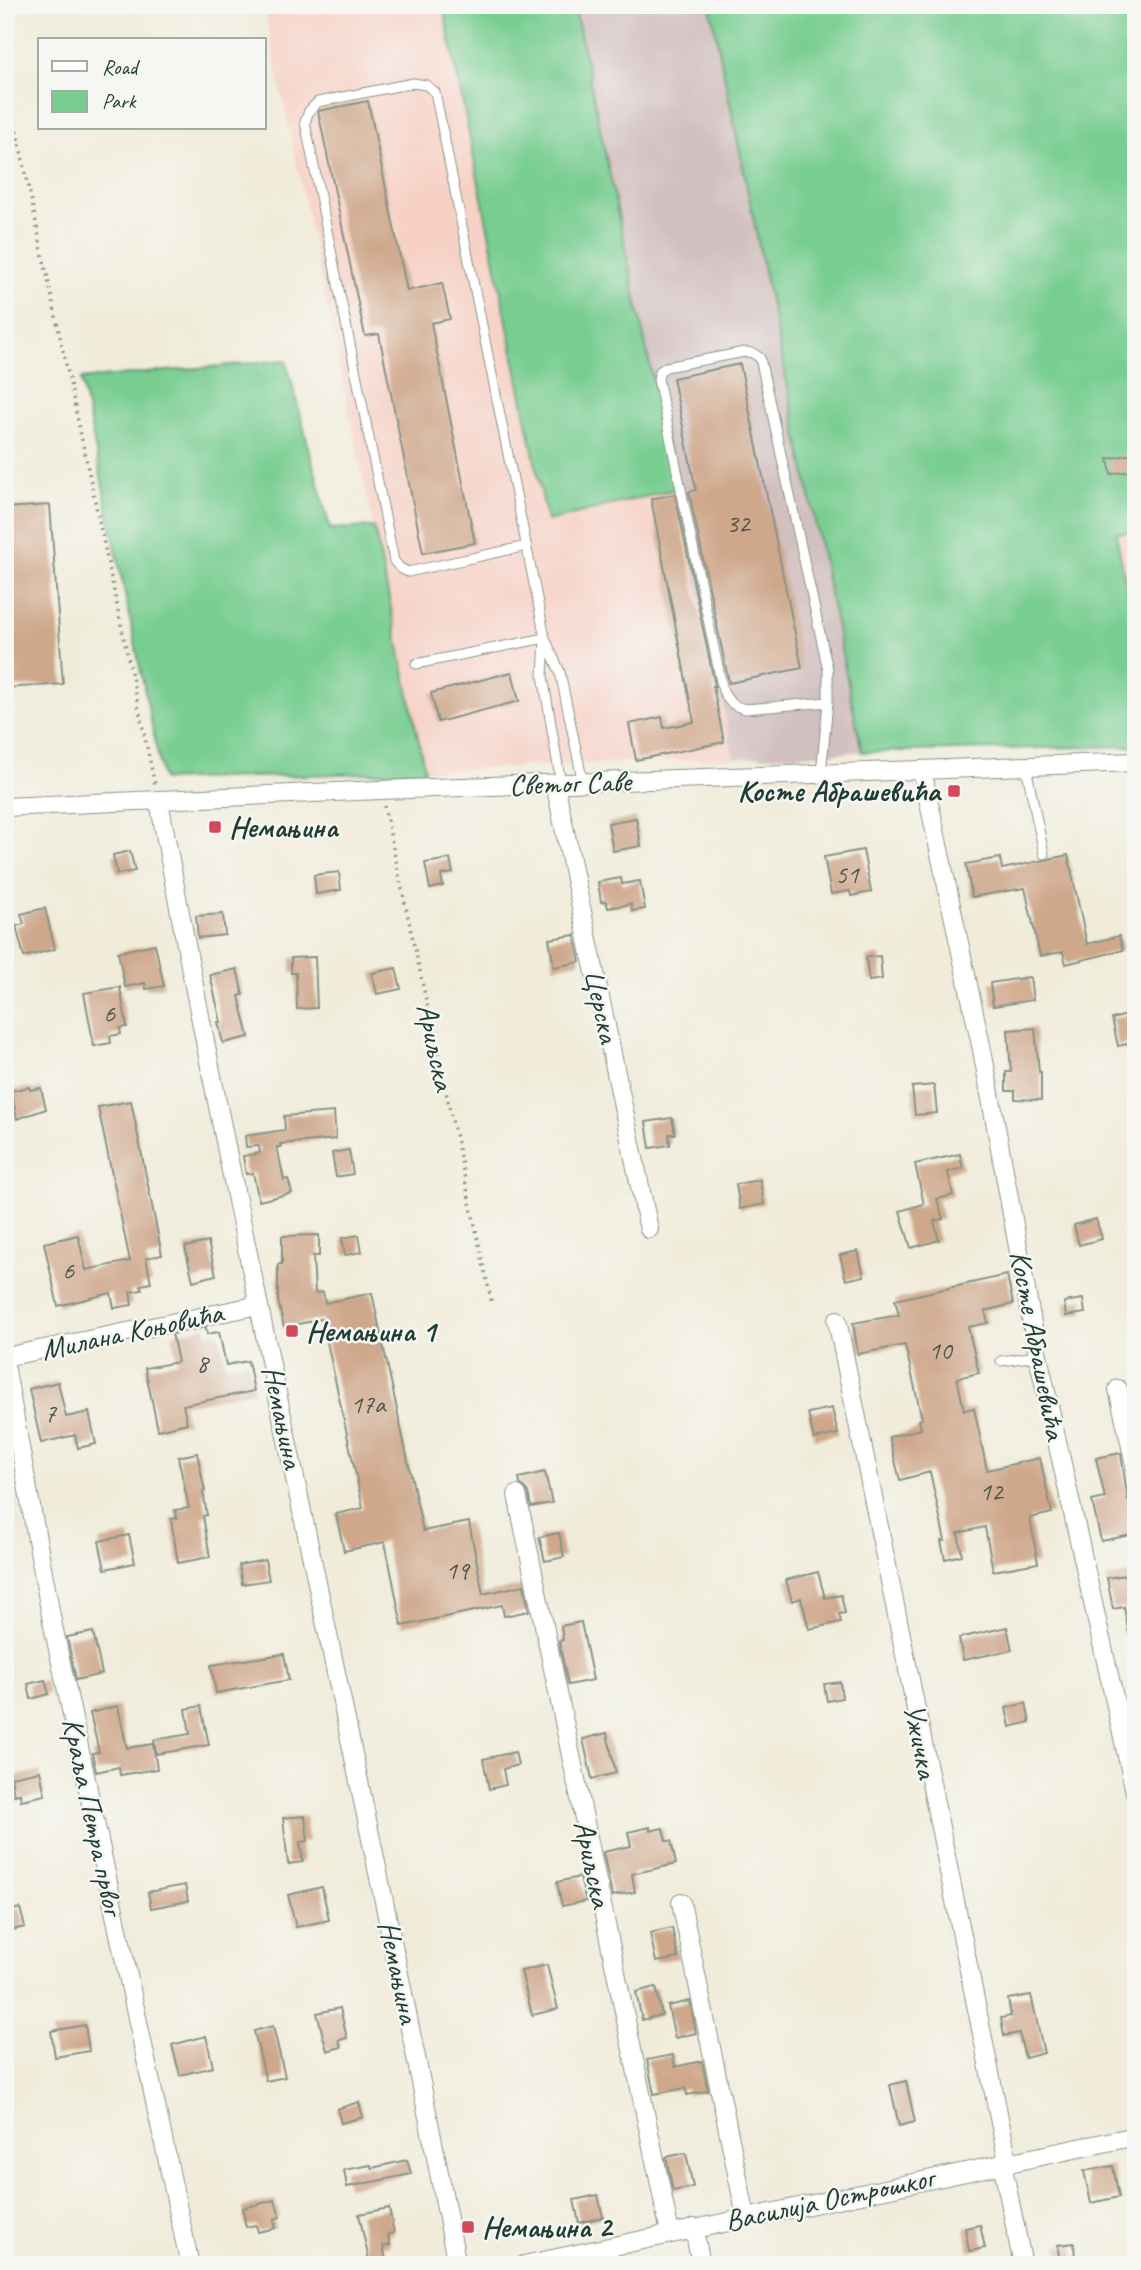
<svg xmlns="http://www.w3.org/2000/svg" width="1141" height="2270" font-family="Caveat,sans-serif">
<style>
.built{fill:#f7d1c6}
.industrial{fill:#d2bfbf}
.green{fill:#78cd91;stroke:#4c8562;stroke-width:2}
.building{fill:#cfa78b}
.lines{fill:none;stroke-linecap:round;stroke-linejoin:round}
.service-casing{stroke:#889487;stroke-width:11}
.minor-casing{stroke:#889487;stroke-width:20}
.path{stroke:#889487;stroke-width:3.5;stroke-dasharray:2 5;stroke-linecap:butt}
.service{stroke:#fff;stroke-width:9}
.minor{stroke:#fff;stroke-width:18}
.poi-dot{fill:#d1495b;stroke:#f6f6f2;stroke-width:2.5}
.labels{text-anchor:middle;stroke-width:5;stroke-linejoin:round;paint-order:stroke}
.number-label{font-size:26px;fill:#4b584a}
.street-label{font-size:30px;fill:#1f3d34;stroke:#f6f6f2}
.poi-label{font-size:30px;font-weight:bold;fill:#1f3d34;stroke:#f6f6f2;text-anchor:start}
</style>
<rect width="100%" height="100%" fill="#f6f6f2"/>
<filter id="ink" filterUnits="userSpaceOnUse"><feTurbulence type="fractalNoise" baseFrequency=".0143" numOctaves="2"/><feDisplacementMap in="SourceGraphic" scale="14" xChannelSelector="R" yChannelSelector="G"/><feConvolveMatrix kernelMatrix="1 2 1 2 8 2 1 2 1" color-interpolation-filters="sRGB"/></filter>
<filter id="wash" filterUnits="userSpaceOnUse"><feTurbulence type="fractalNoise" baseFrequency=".00686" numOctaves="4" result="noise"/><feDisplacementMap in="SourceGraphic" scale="28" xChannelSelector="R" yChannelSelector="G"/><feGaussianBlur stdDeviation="1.57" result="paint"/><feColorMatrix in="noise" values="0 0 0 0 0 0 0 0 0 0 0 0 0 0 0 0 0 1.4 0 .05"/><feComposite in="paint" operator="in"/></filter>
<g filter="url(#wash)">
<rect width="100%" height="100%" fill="#f1ecda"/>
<!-- built -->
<path class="built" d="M263,5h180l104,516 129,-32 58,269 -309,13z
M1116,532h20v106z"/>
<!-- industrial -->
<path class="industrial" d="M574,5h136l152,747 -128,6z"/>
<!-- green -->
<path class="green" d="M443,5h131l102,484 -129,32z
M710,5h426v527l-20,1 20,105v108l-274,6z
M286,360l44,169 44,-2 51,244 -262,9 -82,-401z"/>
<g id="blocks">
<!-- building -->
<path class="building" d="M368,101l39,190 35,-8 8,36 -19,4 44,220 -52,10 -44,-219 -14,2 -47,-225z
M740,364l62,304 -73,15 -40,-191 7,-2 -23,-112z
M1136,453v17l-25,4 -3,-15z
M675,494l40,192h-2l11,56 -88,18 -7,-36 33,-7 2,11 30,-6 -43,-223z
M50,505l13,179 -58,4v-180z
M512,672l7,29 -81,21 -7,-29z
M636,818l5,28 -28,5 -5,-28z
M863,850l8,42 -20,4 -1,-5 -19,3 -7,-37z
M130,851l5,20 -18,3 -4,-19z
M1068,855l19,89 32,-8 4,14 -57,14 -3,-12 -23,4 -15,-68 -53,9 -6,-33 34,-6 2,11z
M450,859l3,14 -12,2 2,11 -13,3 -5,-26z
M339,872l2,18 -25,4 -2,-19z
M621,878l1,6 18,-3 5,28 -13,2 -1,-7 -23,4 -2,-7 -5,1 -3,-20z
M45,908l10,41 -31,8 -8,-31 8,-2 -3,-10z
M223,914l2,21 -27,3 -2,-22z
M575,935l5,27 -26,5 -5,-28z
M155,944l9,42 -18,3 -1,-6 -20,4 -7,-35z
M880,956l2,23 -13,2 -3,-24z
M315,957l2,51 -20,1 -1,-36h-5v-15z
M396,968l5,21 -24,5 -5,-21z
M237,969l6,26 -4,1 10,41 -26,6 -5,-21h3l-11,-47z
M1030,977l3,23 -40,6 -3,-23z
M120,987l7,40 -7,1 1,6 -11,2 1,7 -17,3 -10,-53z
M1130,1014l6,28 -18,4 -6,-27z
M1035,1028l4,44h2v28l-26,-1v-8h-9v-19h5l-3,-42z
M934,1085l3,28 -22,2 -3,-28z
M29,1087l1,3 11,-2 5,21 -29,10 -6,-28z
M131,1101l31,154 -16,3 5,25 -10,2 1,5 -12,2 2,13 -18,3 -3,-15 -53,13 -14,-63 34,-8 8,35 44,-9 -32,-154z
M334,1112l2,27 -56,5 1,3h-4l7,33 4,-1 4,14 -33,8 -6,-28 -7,1 -3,-18 17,-3 -1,-7 -13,1 -1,-11 40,-6 -1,-14z
M672,1118l3,16h-6l1,11 -20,3 -4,-26z
M349,1150l4,24 -17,3 -4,-24z
M960,1154l3,14 -15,4 5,23 -16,4 6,20 -9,2 5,19 -28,8 -11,-37 24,-7 -9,-40z
M760,1180l4,24 -24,5 -4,-25z
M1096,1219l6,20 -23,6 -5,-20z
M319,1235v21h-6l2,37 8,-1 2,11 47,-10 51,238 46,-9 14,72 41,-9 5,26 -25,5 -2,-11 -100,21 -17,-84 -41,9 -8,-37 27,-6 -41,-189 -38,8 -6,-26v-37h4v-28z
M359,1235l3,17 -17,3 -3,-17z
M208,1242l8,33 -23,6 -8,-34z
M858,1251l6,25 -18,4 -6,-25z
M1007,1275l6,29 -28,7 3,12 -20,4 11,46 -22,5 7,32 10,-2 13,62 53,-12 12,55 -22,5 8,45 -45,8 -8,-44 -27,6 4,22 -17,4 -4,-18h4l-15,-69 -30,8 -11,-43 32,-8 -2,-9 3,-1 -17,-74 -47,9 -5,-31 46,-8 -4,-15z
M1083,1299l2,14 -19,3 -2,-14z
M206,1327l1,7 12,-2 7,33 22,-4 6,30 -71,14 4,18 -29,7 -13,-62 33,-6 -6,-28z
M58,1382l8,35 23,-5 7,32 -18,4 -3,-13 -34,8 -12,-54z
M832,1408l6,26 -24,5 -6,-26z
M197,1453l8,38 -2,1 4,23 -4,1 7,41 -32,6 -7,-44 6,-1 -2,-8 14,-2 -11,-51z
M1121,1453l7,48 8,-2v35l-35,7 -9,-40 13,-3 -9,-40z
M545,1472l7,31 -21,4 -3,-15 -8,-8 -1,-6z
M559,1533l5,24 -19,4 -6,-24z
M129,1535l6,28 -30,6 -6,-28z
M265,1560l4,20 -27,4 -3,-19z
M818,1572l7,26 16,-3 4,18 -6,1 2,8 -32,7 -8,-31 -9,3 -6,-21z
M1136,1573v61h-7l-5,-27 -11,2 -6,-31z
M581,1622l12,58 -25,5 -9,-44 4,-1 -2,-14z
M1007,1627l5,23 -49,10 -4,-22z
M93,1632l9,42 -26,6 -9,-43z
M284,1654l5,26 -73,13 -5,-28z
M45,1680l4,14 -18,5 -3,-15z
M840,1682l2,16 -15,3 -3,-17z
M1026,1703l4,19 -20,5 -4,-19z
M118,1706l9,42 26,-4 4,25 -37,6 -1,-8 -23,5 -4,-19 7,-1 -9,-39z
M201,1706l8,39 -53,9 -2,-14 36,-6 -4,-25z
M607,1733l9,40 -24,6 -9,-40z
M515,1752l3,13 -15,4 3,16 -17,4 -6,-30z
M40,1771l5,24 -24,5 -1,-6 -6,1 -3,-18z
M305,1816l3,25 -8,1 3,20 -15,2 -5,-46z
M650,1827v4l13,-3 3,13h5l5,23 -44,10 3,18 -23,4 -9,-44 28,-6 -3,-14z
M580,1877l6,24 -24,5 -5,-24z
M185,1885l3,16 -37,7 -3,-16z
M322,1887l7,33 -33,7 -8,-32z
M20,1908l5,19 -17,4 -3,-19z
M672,1928l6,30 -22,4 -6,-29z
M547,1965l11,44 -26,6 -11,-44z
M656,1987l6,28 -20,5 -6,-28z
M1031,1995l13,58 -19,5 -6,-25 -15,3 -3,-18 10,-2 -3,-17z
M690,2001l6,32 -21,5 -7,-32z
M340,2008l7,30 -8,2 2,7 -14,4 -10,-38z
M85,2025l4,26 -34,6 -4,-26z
M273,2026l12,51 -19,4 -12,-50z
M206,2036l7,31 -33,8 -8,-30z
M673,2055l2,12 27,-6 6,30 -21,4 -1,-7 -32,6 -7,-34z
M906,2081l9,41 -16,4 -9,-41z
M359,2102l4,15 -22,6 -4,-14z
M686,2153l7,34 -20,4 -7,-34z
M407,2160l4,14 -64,13 -3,-17 27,-5 1,3z
M1113,2166l6,31 -28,6 -7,-32z
M598,2195l5,22 -24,6 -5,-23z
M275,2200l5,17 -6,2 2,9 -18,4 -2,-7 -10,2 -4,-19z
M389,2208l5,25 -6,1 2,11 -7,1 4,19h-17l-11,-51z
M980,2225l5,23 -16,3 -4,-23z
M1074,2243l1,16 -16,1 -1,-15z"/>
</g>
</g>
<g filter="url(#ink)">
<use href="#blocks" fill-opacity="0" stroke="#889487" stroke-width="2"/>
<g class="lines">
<!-- service casing -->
<g class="service-casing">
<path id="service" d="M527,546l-119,26 -8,-4 -6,-7 -89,-439 4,-11 9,-9 95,-19 13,2 9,7 110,546 15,34 23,111
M545,640l-2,36 18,108
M416,664l129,-26
M1026,767l18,87
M821,774l7,-72v-32l-68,-312 -7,-5 -8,-1 -79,15 -6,4 -2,8 65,312c5,11 10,15 23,18l82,-7
M1001,1361l37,-5"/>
</g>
<!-- minor casing -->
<g class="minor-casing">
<path id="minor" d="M922,770l60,280 56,306 98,440
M555,784l94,445
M159,801c90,489 204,975 298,1464
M5,807l375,-17 756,-28
M837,1320l171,842
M5,1357l254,-52
M5,1365l47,256 138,644
M1118,1389l18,80
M517,1495l153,738
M681,1902l65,315
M1002,2163l21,102
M694,2228l7,37
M524,2265l612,-129"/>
</g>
<!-- path -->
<path class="path" d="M5,76l150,709
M384,806l108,498"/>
<!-- service -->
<use href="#service" class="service"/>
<!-- minor -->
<use href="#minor" class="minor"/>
</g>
</g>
<!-- markers -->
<g class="poi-dot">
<rect x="947" y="784" width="14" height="14" rx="3.5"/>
<rect x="208" y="820" width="14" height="14" rx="3.5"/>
<rect x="285" y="1324" width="14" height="14" rx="3.5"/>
<rect x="461" y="2220" width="14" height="14" rx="3.5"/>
</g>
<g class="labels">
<!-- number labels -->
<g class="number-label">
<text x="738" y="532">32</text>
<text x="847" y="883">51</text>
<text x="109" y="1022">6</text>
<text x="68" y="1279">6</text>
<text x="940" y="1359">10</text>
<text x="202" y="1372">8</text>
<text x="368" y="1413">17a</text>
<text x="50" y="1422">7</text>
<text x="991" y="1500">12</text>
<text x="457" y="1579">19</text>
</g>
<!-- street labels -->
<g class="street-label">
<text transform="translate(570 783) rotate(-2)" y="10">Светог Саве</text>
<text transform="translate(602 1006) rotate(78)" y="10">Церска</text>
<text transform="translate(436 1047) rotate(78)" y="10">Ариљска</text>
<text transform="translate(132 1331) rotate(-12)" y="10">Милана Коњовића</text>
<text transform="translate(1038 1345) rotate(79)" y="10">Косте Абрашевића</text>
<text transform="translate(283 1417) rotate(78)" y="10">Немањина</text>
<text transform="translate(921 1741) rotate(79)" y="10">Ужичка</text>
<text transform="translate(93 1816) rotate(78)" y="10">Краља Петра првог</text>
<text transform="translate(593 1864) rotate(78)" y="10">Ариљска</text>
<text transform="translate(399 1972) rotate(78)" y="10">Немањина</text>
<text transform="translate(829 2199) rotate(-12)" y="10">Василија Острошког</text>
</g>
<!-- poi labels -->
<g class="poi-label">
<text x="940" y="801" text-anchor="end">Косте Абрашевића</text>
<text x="229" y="837">Немањина</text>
<text x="306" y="1341">Немањина 1</text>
<text x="482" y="2237">Немањина 2</text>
</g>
</g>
<!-- margin -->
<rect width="1141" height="2270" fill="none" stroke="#f6f6f2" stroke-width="28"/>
<!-- legend -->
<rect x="38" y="38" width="228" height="91" fill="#f6f6f2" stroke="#a0aca6" stroke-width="2"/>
<rect x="52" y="61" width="35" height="10" fill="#ffffff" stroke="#a0aca6" stroke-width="2"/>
<text x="102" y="74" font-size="21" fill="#1f3d34">Road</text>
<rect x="52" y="91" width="35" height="21" fill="#78cd91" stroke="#a0aca6" stroke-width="2"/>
<text x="102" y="108" font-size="21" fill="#1f3d34">Park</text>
</svg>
